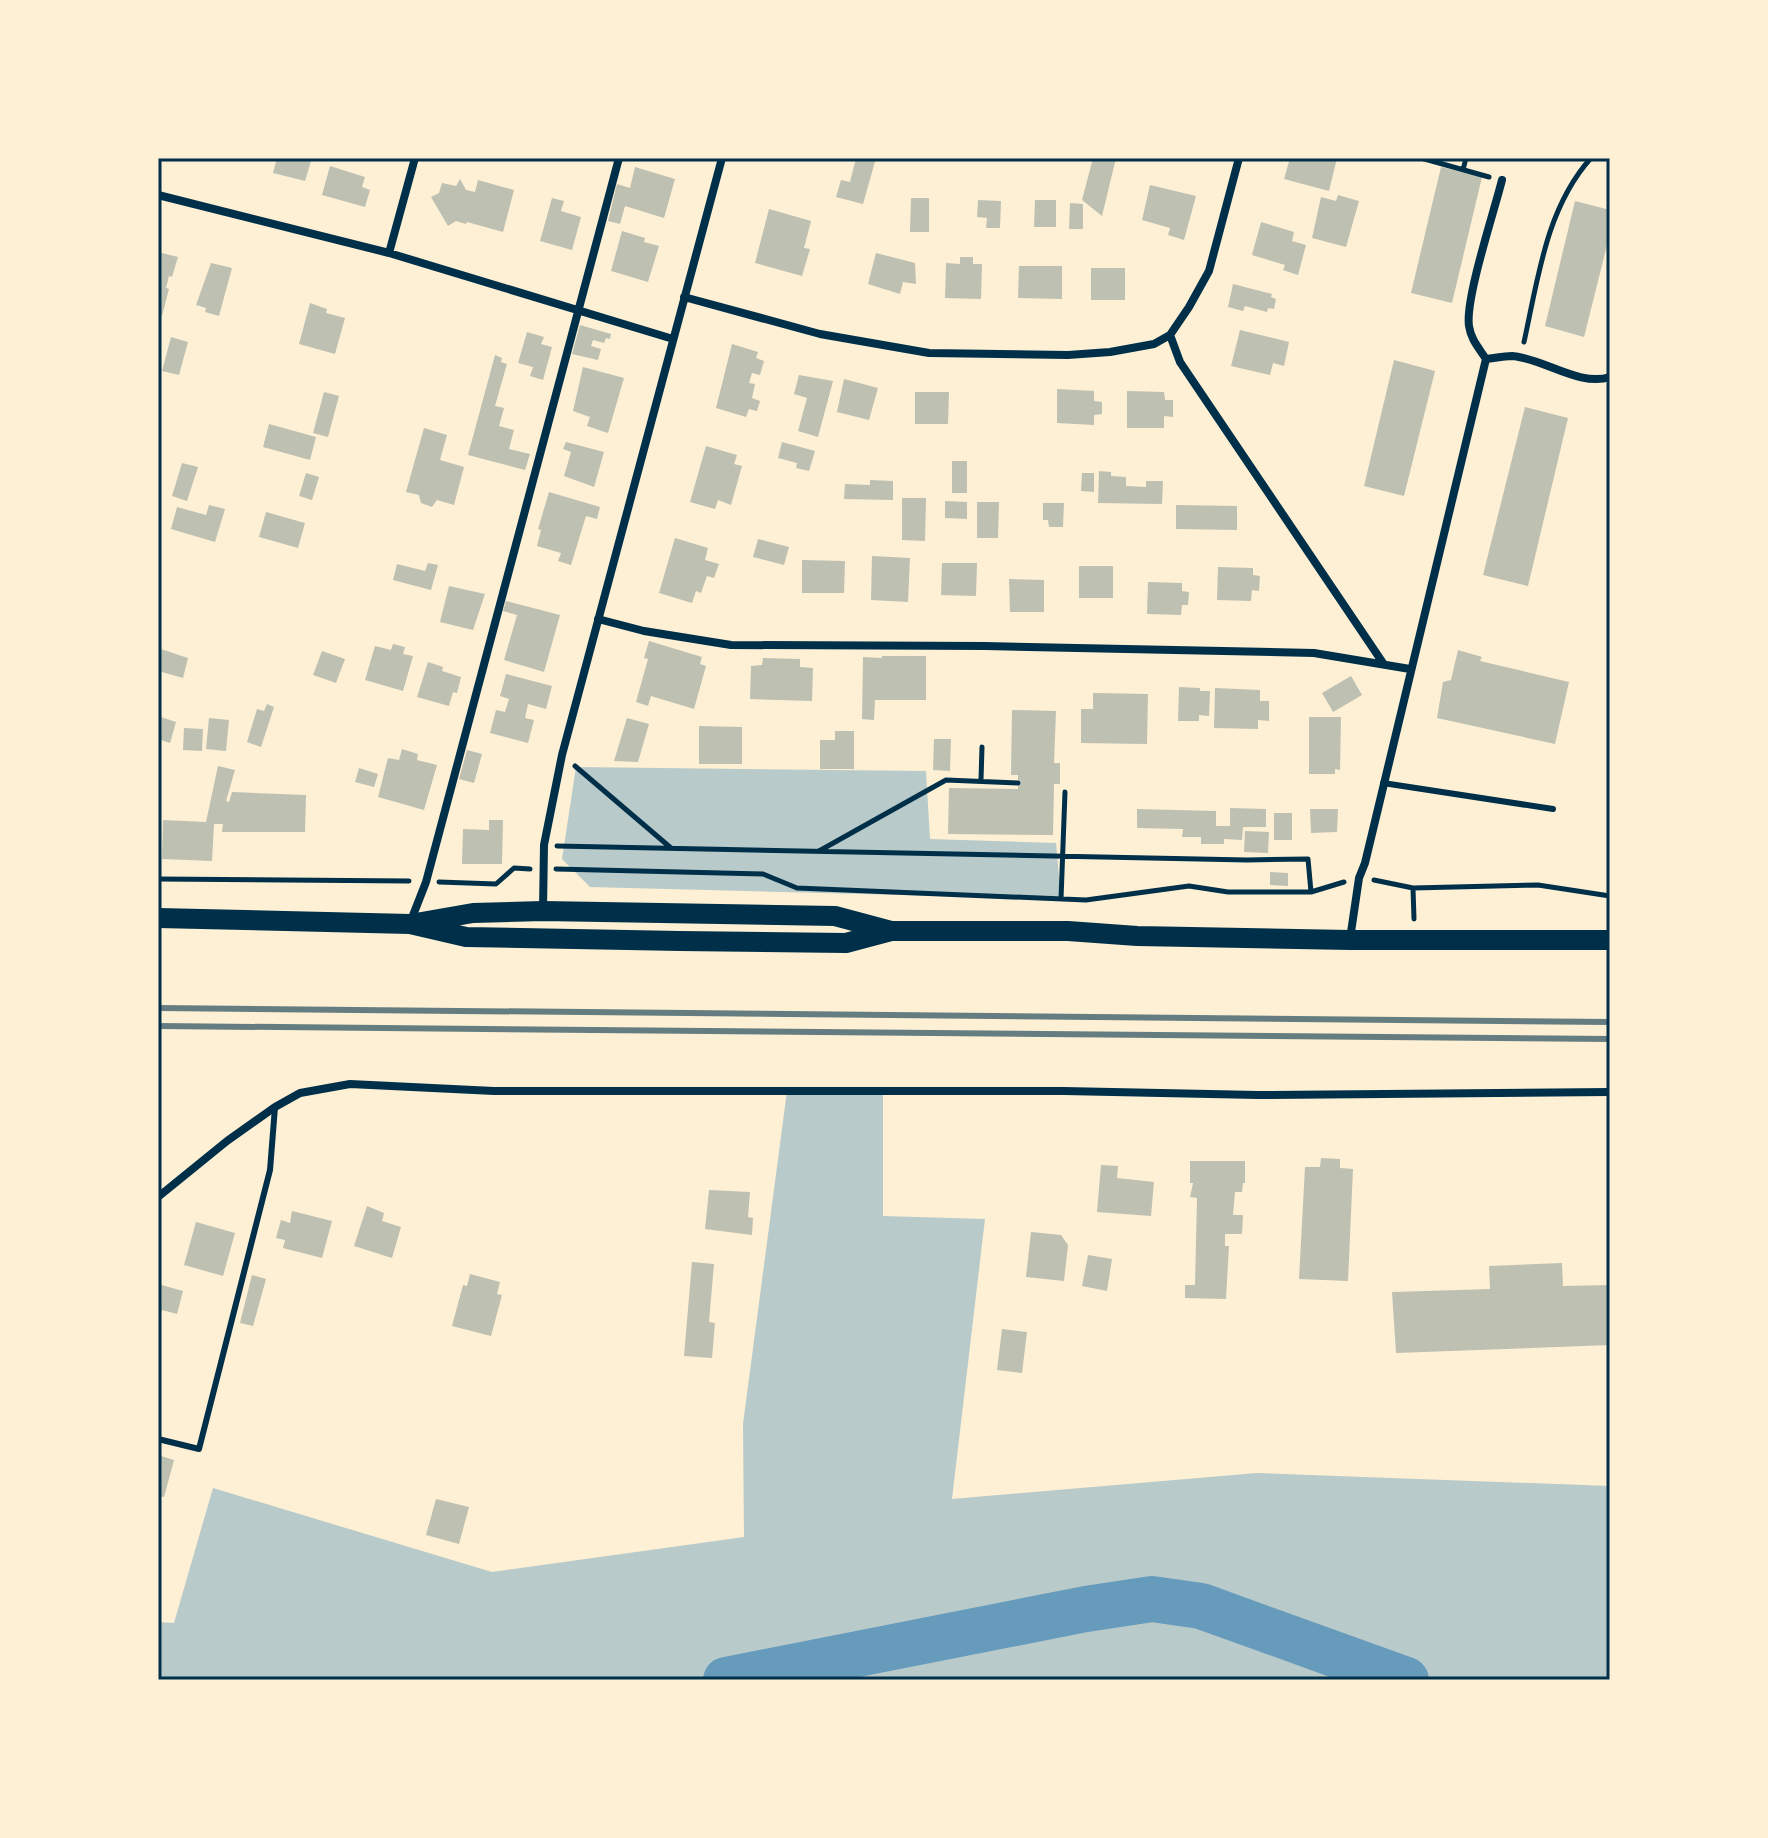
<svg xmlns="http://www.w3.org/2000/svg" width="1768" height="1838" font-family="Montserrat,sans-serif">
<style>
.green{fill:#b9caca}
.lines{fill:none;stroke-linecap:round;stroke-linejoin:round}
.river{stroke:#669bbc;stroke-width:46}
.building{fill:#bec0b2}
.path{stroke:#003049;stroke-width:5}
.service{stroke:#003049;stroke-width:6}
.minor{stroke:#003049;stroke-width:8}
.primary{stroke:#003049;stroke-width:20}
.rail{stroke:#657d81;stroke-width:6}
.neatline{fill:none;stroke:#003049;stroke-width:3}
</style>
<rect width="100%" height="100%" fill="#fdf0d5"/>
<!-- green -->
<path class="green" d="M576,767l350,4 4,68 126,4 5,56 -471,-12 -28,-28z
M787,1091h96v125l102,3 -33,280 305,-26 353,13v194h-1452v-58l16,1 39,-135 279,84 252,-35 -1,-113z"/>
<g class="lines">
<!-- river -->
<path class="river" d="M726,1680l360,-71 66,-10 49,7 205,74"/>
</g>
<!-- building -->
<path class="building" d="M277,158h35l-7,23 -32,-8z
M856,158h20l-13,46 -27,-7 5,-17 9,2z
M1093,158h23l-14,58 -20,-16z
M1290,158h47l-8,33 -45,-12z
M330,166l35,11 -3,10 8,3 -5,17 -43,-12z
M635,167l40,12 -11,39 -39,-12 -5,18 -12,-3 9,-37 13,4z
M1441,167l41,10 -30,126 -41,-10z
M460,179l6,11 9,2 3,-12 36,10 -11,42 -36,-10 -1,2 -10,-3 -8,5 -17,-29 8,-4 3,-10 14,3z
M1150,185l46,11 -12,44 -16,-5 2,-7 -28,-8z
M1338,195l21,6 -13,46 -34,-9 9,-41 15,4z
M552,198l12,3 -3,10 20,6 -9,33 -32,-9z
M911,198h18v34h-19z
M978,200l23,1 -1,27h-14l1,-10 -10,-1z
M1035,200h21v27h-22z
M1575,201l35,9v23l-26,104 -39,-11z
M1070,203l13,1v25h-14z
M769,209l42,12 -7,27 6,1 -8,27 -47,-13z
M1261,222l33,10 -2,9 14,4 -8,30 -15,-5 2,-5 -33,-10z
M622,231l23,7 -1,4 15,4 -11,36 -37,-11z
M158,252l20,5 -6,20 -3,-1 -3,12 3,1 -7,27 -4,-1z
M876,253l39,10 1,21 -13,-2 -3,12 -32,-10z
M960,257h13v7h9l-1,35 -36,-1 1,-35 14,1z
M211,263l21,5 -13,48 -14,-4 1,-4 -10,-3z
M1019,266h43v33l-44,-1z
M1091,268h34v32h-34z
M1233,284l39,10 -1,3 5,2 -2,10 -6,-1 -1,4 -22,-6 -2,5 -15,-4z
M310,303l17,6 -1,4 19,5 -10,36 -36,-10z
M580,325l31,9 -1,5 -4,-1 -2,5 -11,-3 -2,6 10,3 -3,11 -26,-6z
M1240,330l49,12 -5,24 -11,-3 -3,12 -39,-9z
M527,332l17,5 -3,7 11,3 -9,33 -13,-4 3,-9 -15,-4z
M171,337l17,5 -9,33 -17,-4z
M732,344l26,8 -2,6 8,3 -4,14 -8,-2 -3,10 6,1 -3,14 8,3 -3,10 -8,-2 -3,8 -30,-9z
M495,355l7,3 -1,4 6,2 -12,42 9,2 -5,18 15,4 -5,19 21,5 -5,16 -57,-15z
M1394,360l41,11 -31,125 -40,-10z
M583,367l41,11 -16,55 -21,-7 3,-9 -17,-6z
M799,375l34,6 -15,56 -20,-6 9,-33 -13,-4z
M844,379l34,9 -9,32 -32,-8z
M1057,389l37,2v10l8,1v12l-8,1v10l-37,-2z
M1127,391l37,1 1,8h8v17l-9,-1v12h-37z
M324,392l15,4 -11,41 -15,-4z
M915,392h34l-1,32h-33z
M1525,407l43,11 -40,168 -45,-11z
M269,424l47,13 -6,23 -47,-13z
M424,428l23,7 -7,25 24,7 -10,38 -17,-5 -5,7 -11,-4 -2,-8 -13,-3z
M566,442l38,10 -10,35 -30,-11 7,-24 -8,-3z
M782,442l33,9 -6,20 -13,-3 1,-5 -19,-5z
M706,446l31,9 -3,9 8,2 -11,39 -13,-5 -3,9 -25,-7z
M952,461h15v32h-15z
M182,463l16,4 -11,34 -15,-5z
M1099,471l12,1v4l15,1v9l20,1v-6h17l-1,23 -64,-1z
M306,473l13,4 -7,23 -13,-4z
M1082,473h12v19l-13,-1z
M870,480l23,1v19l-49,-1 1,-15 25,1z
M549,492l51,15 -3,12 -11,-3 -15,49 -13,-4 3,-8 -24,-7 4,-16 -3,-1z
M902,498h24l-1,43 -23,-1z
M945,501l22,1v17l-22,-1z
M977,502h22l-1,36h-21z
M1043,503h21l-1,24h-14l-1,-7h-5z
M209,505l16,4 -10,33 -44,-13 6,-22 29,8z
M1176,505l61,1v24l-61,-1z
M266,512l39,11 -7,25 -39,-11z
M675,538l33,10 -3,12 14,4 -5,14 -7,-2 -6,17 -5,-2 -4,12 -33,-10z
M758,539l31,8 -5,18 -31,-8z
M872,556l38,2 -2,44 -37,-2z
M802,560l43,1 -1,32h-42z
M428,563l10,2 -7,25 -38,-10 4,-16 28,7z
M942,563h35l-1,33 -35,-1z
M1079,566h34v32h-34z
M1218,567l35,1v7l7,1 -1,15 -7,-1 -1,11 -34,-1z
M1009,579l35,1v32h-34z
M1148,582l34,1v8l7,1 -1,13h-6l-1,10 -34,-1z
M449,586l36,8 -12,36 -33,-8z
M506,601l54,14 -16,57 -40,-12 13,-45 -14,-4z
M649,641l53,16 -2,7 6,2 -12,43 -43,-13 -3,10 -12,-4 12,-43 -4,-1z
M393,644l12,3 -2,7 10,2 -10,35 -38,-11 10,-34 16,4z
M158,648l30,10 -5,20 -25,-7z
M1458,650l24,7 -2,4 89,21 -14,62 -118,-26 6,-36 8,-2z
M322,651l23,8 -9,24 -23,-8z
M882,656h44v44h-51l-1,20 -12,-1 1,-62 19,1z
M763,658l37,1v8l13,1 -1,33 -62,-2 1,-33 11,-1z
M428,662l15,5 -1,4 19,6 -4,16 -4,-1 -4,14 -32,-9z
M506,674l46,12 -6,23 -18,-5 -3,14 9,2 -6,23 -38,-10 6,-23 9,2 4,-13 -9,-3z
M1351,676l11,19 -29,17 -11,-19z
M1179,687l21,1v3h10l-1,25 -10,-1v6h-21z
M1215,688l45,2v11h9v20l-11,-1v9l-44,-1z
M1093,693l55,1 -1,50 -66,-1v-34h12z
M267,704l7,3 -13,40 -14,-5 10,-33 7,2z
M1012,710l44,1 -2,52h6v21h-6l-1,51 -105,-1 1,-46 69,1v-14h-7z
M158,716l18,6 -6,21 -12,-4z
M1309,717h32l-1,53 -5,-1v5h-26z
M209,718l20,2 -3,31 -20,-2z
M627,718l22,6 -11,38 -24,-1z
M699,726l43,1v37h-43z
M184,728l19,1 -1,22 -19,-1z
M835,731h19v38h-34v-29h15z
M934,739h17l-1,32 -17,-1z
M402,749l16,5 -1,6 20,5 -13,45 -46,-13 10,-39 11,2z
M467,750l15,4 -8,29 -15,-4z
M218,766l17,4 -9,31 3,1 3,-10 74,3 -1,37h-83l1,-8h-9l-2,37 -50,-2 1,-39 43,2z
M359,768l19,6 -4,13 -19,-5z
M1230,808l36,1v18h-23l-1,13 -18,-1v5h-23v-7h-19l1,-8 -46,-1v-19l79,2v15h14z
M1310,809h28l-1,23 -26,1z
M1274,813h18v27h-18z
M489,820h14l-1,44h-40l1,-35 26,1z
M1245,831l24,1 -1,21 -24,-1z
M1270,872l18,1v13l-18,-1z
M1321,1158l19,1v9l13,1 -5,112 -49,-2 6,-112h15z
M1190,1161h55v22h-2l-1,9h-7l-2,23h10l-1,19h-17v12h4l-3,53 -41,-1v-13h10l2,-87 -7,-1 3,-14h-3z
M1101,1165l17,1 -1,12 37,4 -3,34 -54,-4z
M709,1190l41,2 -2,25 5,1 -1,17 -47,-6z
M367,1206l17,7 -2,8 19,6 -9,31 -38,-12z
M292,1211l40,10 -10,37 -39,-10 2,-8 -9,-2 5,-18 9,3z
M196,1222l39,11 -12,43 -39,-11z
M1031,1232l30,3 7,10 -4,36 -38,-4z
M1088,1255l24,4 -5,32 -25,-5z
M692,1262l22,2 -5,58 6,1 -3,35 -28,-2z
M1562,1263l1,23 47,-1v60l-214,8 -4,-61 98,-3 -1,-23z
M470,1274l30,8 -3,12 5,1 -11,41 -39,-10 11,-41 4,1z
M252,1275l14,4 -13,47 -13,-3z
M158,1284l25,7 -6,23 -15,-4 -3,10z
M1002,1329l25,3 -5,41 -25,-3z
M158,1455l16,5 -10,37 -6,-1z
M436,1499l33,8 -10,37 -33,-9z"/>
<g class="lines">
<!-- path -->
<path class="path" d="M1421,158l68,19
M1463,170l3,-12
M1524,342c14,-63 22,-134 67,-184
M575,766l96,82
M981,780l1,-33
M557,846l690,14 61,-1 3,33
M819,851l127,-71 72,3
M556,869l207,5 34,14 289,12 103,-14 39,6h83l33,-10
M158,879l251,2
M1374,880l39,8 125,-3 72,11
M439,882l57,2 18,-16 16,1
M1413,888l1,31
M1061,899l4,-107"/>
<!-- service -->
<path class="service" d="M1383,783l170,26
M158,1439l41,10 71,-279 5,-63"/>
<!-- minor -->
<path class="minor" d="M158,195l231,58 284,86
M389,253l26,-95
M684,297l136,37 109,19 139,2 42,-3 44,-8 16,-9 19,-28 20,-36 30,-113
M1170,335l10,27 203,301
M1486,359c9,-1 18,-3 26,-3 31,2 67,31 98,21
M598,619l46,12 87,14 254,1 329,7 96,16
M543,910l1,-65 18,-90 160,-597
M410,923l16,-41 193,-724
M1350,939l9,-61 6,-15 121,-504c-7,-11 -15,-19 -17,-33 -4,-27 25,-114 33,-146
M158,1197l69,-56 48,-34 25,-14 50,-9 144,7h570l194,4 352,-3"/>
<!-- primary -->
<path class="primary" d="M158,918l252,6 56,13 214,4 166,2 45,-12
M410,924l63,-11 70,-2 292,5 56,15h177l69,5 213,4h260"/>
<!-- rail -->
<path class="rail" d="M158,1008l1452,14
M158,1026l1452,13"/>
</g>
<!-- border -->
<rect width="1768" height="1838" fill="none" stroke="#fdf0d5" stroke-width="320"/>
<rect x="160" y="160" width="1448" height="1518" class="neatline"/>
</svg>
